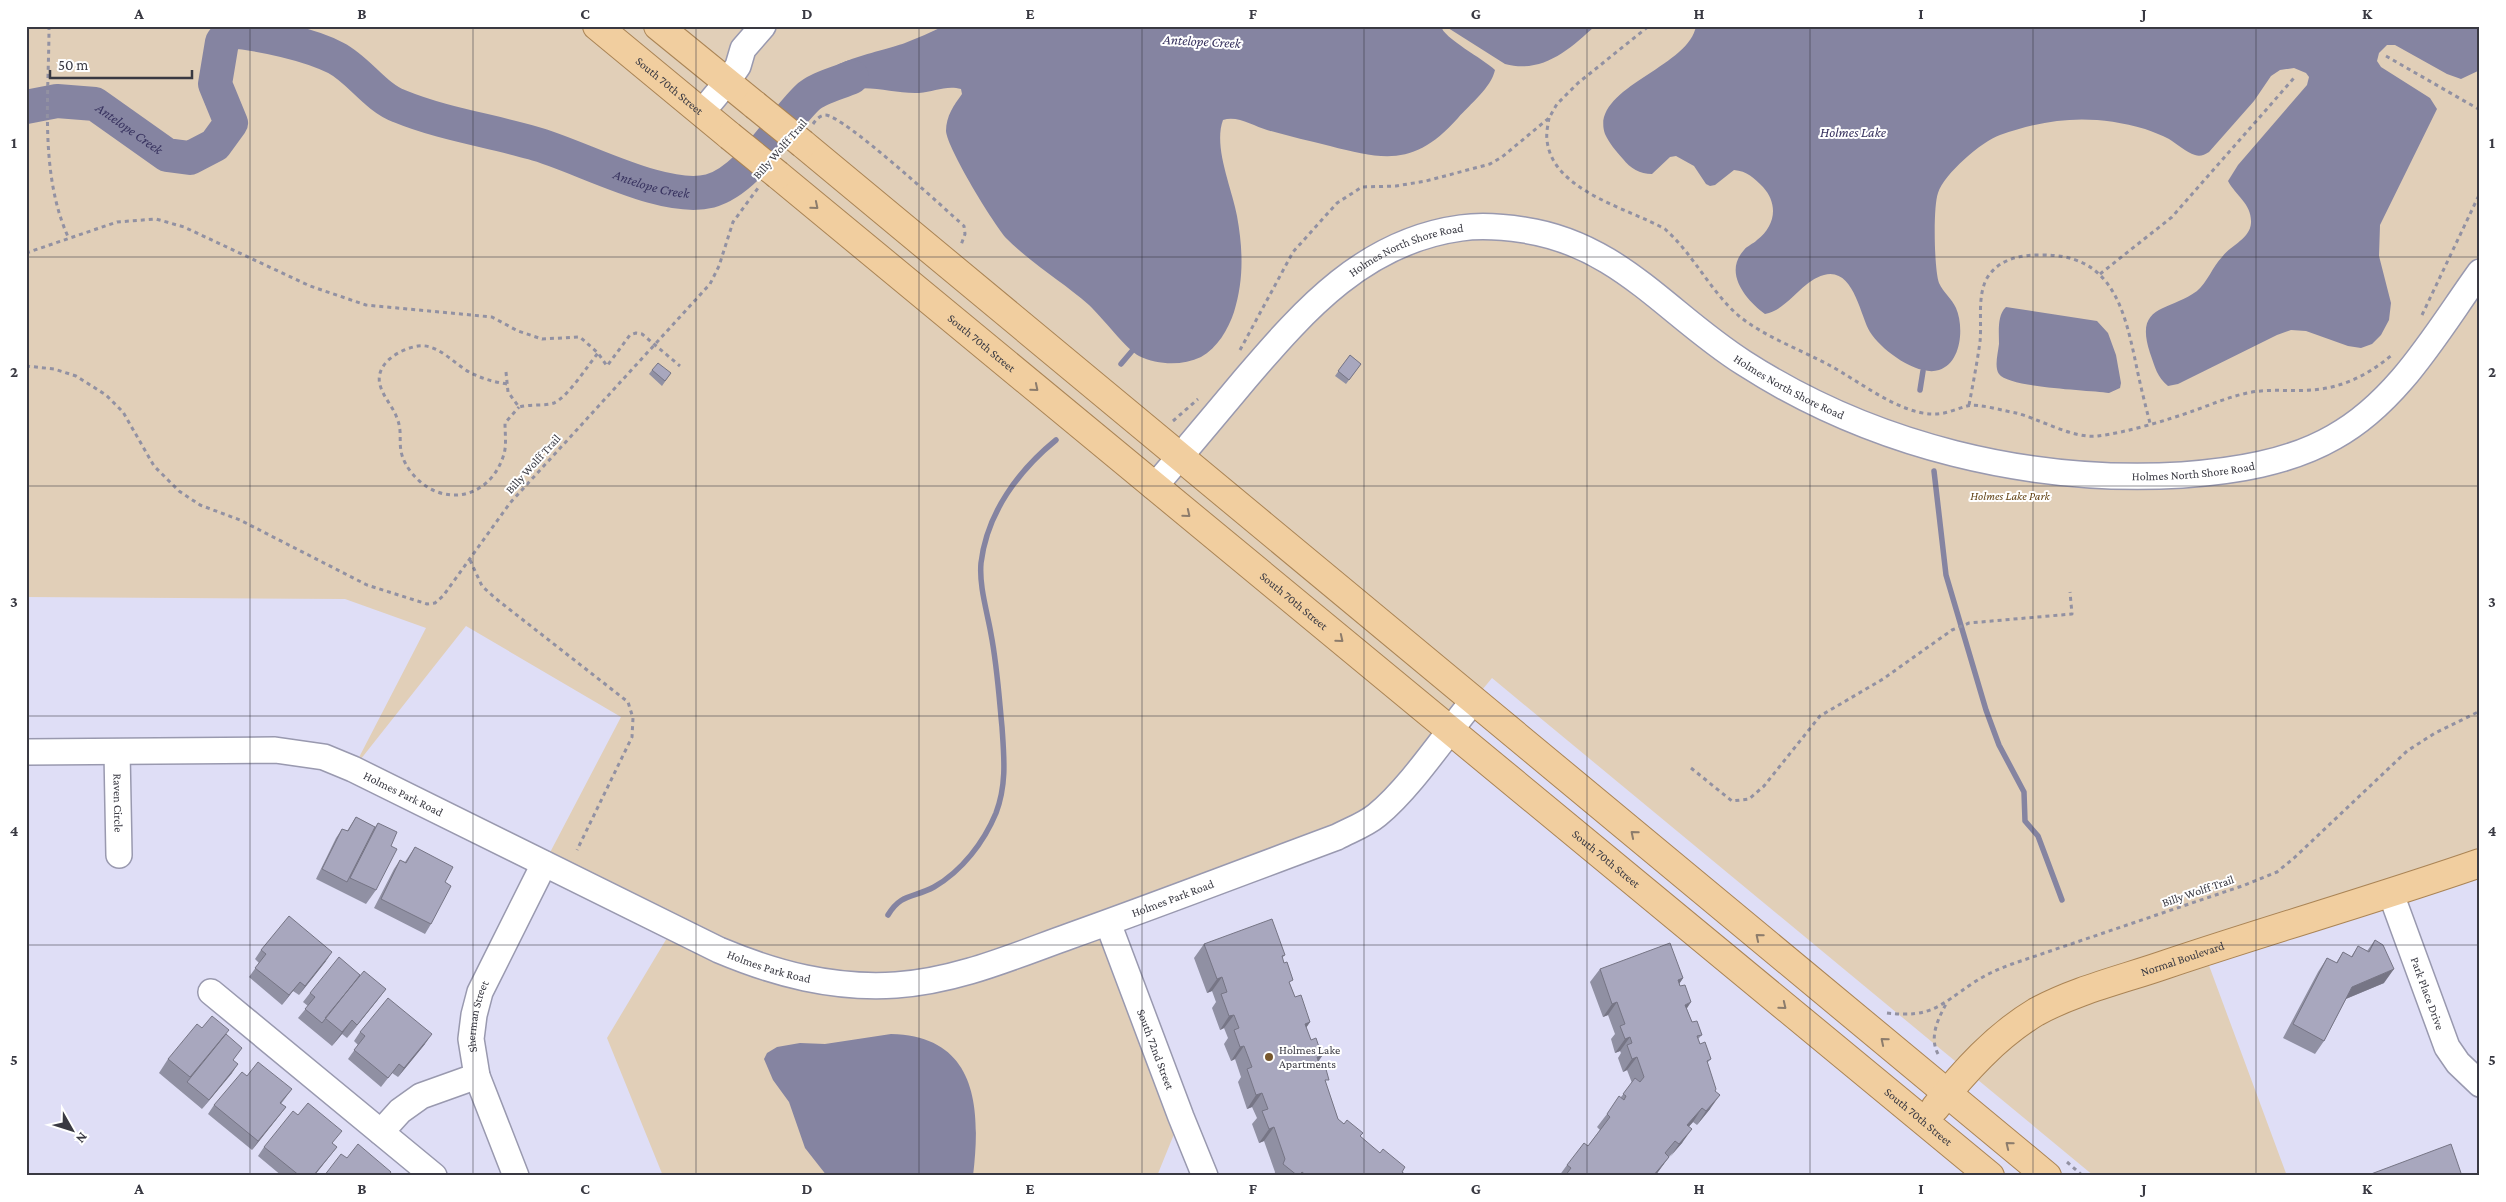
<svg xmlns="http://www.w3.org/2000/svg" width="2506" height="1202" font-family="'Crimson Pro',serif">
<style>
.green{fill:#e1cfb8}
.water{fill:#8584a1}
.lines{fill:none;stroke-linecap:round;stroke-linejoin:round}
.stream{stroke:#8584a1;stroke-width:5.5}
.river{stroke:#8584a1;stroke-width:34}
.minor-casing{stroke:#9999af;stroke-width:28}
.major-casing{stroke:#aa8455;stroke-width:30}
.path{stroke:#9291a2;stroke-width:3;stroke-dasharray:4 4;stroke-linecap:butt}
.minor{stroke:#fff;stroke-width:25}
.major{stroke:#f1ce9f;stroke-width:28}
.major-bridge-casing{stroke:#aa8455;stroke-width:30;stroke-linecap:butt}
.major-bridge{stroke:#f1ce9f;stroke-width:28}
.wall{fill:#9090a3}
.shaded-wall{fill:#767585}
.building{fill:#a8a7be;stroke:#767585}
.oneway{stroke:#8c7c6c}
.grid{fill:none;stroke:#393942;stroke-width:1;stroke-opacity:0.55}
.poi-dot{fill:#77572d;stroke:#fff;stroke-width:2}
.labels{text-anchor:middle;stroke-width:4;stroke-linejoin:round;paint-order:stroke}
.street-label{font-size:12px;fill:#393942;stroke:#fff}
.park-label{font-size:12px;font-style:italic;fill:#624315;stroke:#fff}
.poi-label{font-size:12px;fill:#393942;stroke:#fff;text-anchor:start}
.water-label{font-size:14px;font-style:italic;fill:#38335f;stroke:#fff}
.neatline{fill:none;stroke:#393942;stroke-width:2}
.grid-label{font-size:16px;text-anchor:middle;font-weight:bold;fill:#393942}
</style>
<rect width="100%" height="100%" fill="#dfdef6"/>
<!-- green -->
<path class="green" d="M26,26h2454v837l-276,89 83,224h-193l-602,-498 -106,128 -278,117 73,194 -24,59h-494l-56,-138 66,-110 -129,-64 77,-147 -155,-91 -113,143 73,-141 -81,-29 -319,-2z"/>
<!-- water -->
<path class="water" d="M944,26h497c2,12 43,33 54,44 -4,18 -25,34 -37,48 -42,47 -71,43 -128,28 -21,-5 -42,-10 -63,-16 -13,-4 -30,-15 -44,-10 -10,27 9,68 14,96 6,33 7,64 -3,96 -6,18 -17,36 -33,45 -19,9 -43,8 -62,-1 -12,-6 -37,-39 -50,-51 -26,-23 -57,-41 -82,-66 -13,-14 -60,-91 -61,-108 0,-15 8,-26 16,-37l-1,-5c-15,-4 -27,3 -42,4 -22,1 -43,-7 -66,-4 -18,2 -25,12 -44,7 3,-34 69,-43 96,-53 13,-5 26,-11 39,-17z
M1445,26h150c-26,24 -53,48 -90,38z
M1696,26h784v44l-19,9 -14,-5 -52,-29h-8l-8,8 -2,8 4,6 49,31 7,11 -57,116 -1,31 12,47 -2,17 -8,15 -9,9 -11,4 -13,-2 -42,-15 -15,-1 -14,5 -99,49 -10,2c-11,-9 -13,-19 -18,-33 -16,-49 18,-41 47,-62 10,-8 16,-25 25,-34 9,-12 28,-18 29,-34 1,-19 -15,-27 -23,-42l10,-16 69,-80 2,-8 -3,-4 -12,-5 -14,2 -9,6 -17,25 -45,51c-5,3 -9,5 -14,3 -9,-3 -18,-11 -26,-16 -7,-4 -16,-7 -24,-10 -51,-15 -95,-12 -145,6 -18,6 -56,39 -62,58 -5,13 -4,76 1,90 4,9 13,16 17,25 8,18 6,55 -17,62 -21,7 -58,-20 -69,-38 -10,-16 -16,-65 -46,-57 -23,6 -35,34 -59,39 -19,-14 -42,-41 -21,-64 3,-4 9,-6 13,-10 18,-14 22,-35 6,-53 -9,-9 -16,-16 -29,-17l-19,15 -5,1 -4,-2 -12,-18 -18,-10 -6,1 -18,17c-12,0 -22,-6 -29,-15 -7,-8 -14,-16 -18,-25 -16,-46 84,-66 91,-108z
M2006,307l91,14 11,12 8,22 5,28 -1,5 -11,5c-20,-3 -100,-5 -110,-19 -5,-7 -1,-21 0,-30 0,-12 -2,-29 7,-37z
M891,1034c87,2 90,75 82,142h-146l-22,-28 -16,-46 -16,-22 -9,-21 3,-6 10,-6 23,-4 25,1z"/>
<g class="lines">
<!-- stream -->
<path class="stream" d="M1121,364l11,-13
M1920,390l3,-19
M1934,471l12,104 40,135 13,35 25,47 1,29 13,15 24,64
M888,915c13,-22 26,-17 46,-28 28,-16 50,-45 62,-74 11,-29 8,-56 6,-86 -3,-31 -5,-62 -11,-93 -4,-23 -12,-48 -10,-71 6,-50 37,-92 75,-123"/>
<!-- river -->
<path class="river" id="s1" d="M26,107l31,-6 38,3 72,51 23,3 25,-13 16,-22 -16,-39 7,-42 8,-11c31,3 79,13 106,27 23,12 39,39 63,48 44,18 89,24 134,37 48,13 130,60 177,48 38,-10 70,-67 97,-93 10,-10 32,-15 45,-21"/>
<!-- minor casing -->
<g class="minor-casing">
<g id="minor">
<path d="M702,112l25,-30 11,-16 5,-17 20,-23"/>
<path id="s2" d="M1154,487c31,-36 61,-72 92,-109 59,-69 119,-137 215,-150 21,-3 43,-1 63,2 95,14 144,85 220,133 129,83 286,121 438,112 52,-4 107,-12 152,-38 65,-36 104,-107 146,-165"/>
<path id="s3" d="M26,752l249,-2 49,7 29,12 366,181c57,24 114,39 177,35 61,-4 118,-29 174,-49 90,-32 178,-66 267,-99 13,-7 28,-12 40,-22 34,-28 68,-80 97,-115"/>
<path id="s4" d="M117,752l2,103"/>
<path id="s5" d="M2391,894l56,153 11,16 22,21"/>
<path id="s6" d="M1108,923l73,194 24,59"/>
<path d="M211,992l223,184"/>
<path d="M381,1132l19,-21 21,-15 56,-20"/>
<path id="s7" d="M516,1176l-39,-100 -6,-37 3,-24 6,-23 64,-128"/>
</g>
</g>
<!-- major casing -->
<g class="major-casing">
<g id="major">
<path id="s8" d="M597,26l133,110"/>
<path d="M658,26l97,79"/>
<path d="M803,144l1244,1032"/>
<path id="s9" d="M778,175l1212,1001"/>
<path id="s10" d="M1935,1108c29,-36 61,-72 101,-96 40,-22 88,-33 131,-48 104,-35 209,-65 313,-101"/>
</g>
</g>
<!-- path -->
<path class="path" d="M49,26c0,70 -10,148 20,213
M2386,56l94,54
M1549,118c-1,7 -3,15 -2,22 5,51 81,68 118,89 29,26 45,62 74,87 26,21 60,33 90,49 30,16 69,48 103,49 12,1 24,-5 35,-8 11,-3 37,5 49,7 24,6 57,26 82,23 26,-3 70,-16 95,-25 17,-6 33,-13 50,-17 26,-7 52,-1 78,-5 28,-4 51,-17 72,-35
M813,124c3,-4 6,-8 12,-9 17,-1 120,94 139,111l1,8 -4,11
M26,253l91,-31 39,-3 28,8 126,59 56,19 126,12 26,14 24,8 38,-2 18,16 9,13 23,-31 6,-2 6,1 38,32
M2100,274l72,-57 122,-139
M2422,315l58,-122
M1240,350l53,-98 44,-49 25,-16 34,-1 30,-5 64,-17 12,-7 47,-39 8,-14 21,-21 71,-57
M26,366l28,3 22,7 30,19 17,17 31,54 25,25 21,14 40,15 127,65 60,19 8,-1 8,-7 67,-93 200,-219 9,-18 14,-44 25,-34
M506,372l2,20 11,15c11,-3 27,-1 35,-4 14,-6 34,-38 44,-50
M507,384c-13,-2 -24,-5 -36,-11 -16,-8 -33,-30 -53,-27 -19,3 -46,19 -37,42 4,11 12,19 16,30 8,20 -4,30 14,54 28,36 77,29 92,-15 4,-10 2,-22 2,-34l14,-16
M1969,405c4,-21 8,-42 11,-63 2,-21 -3,-46 7,-64 12,-19 32,-23 53,-23 71,-2 84,52 96,109 4,20 9,40 14,59
M1173,421l25,-22
M470,560l12,26 13,12 133,104 5,16 -1,19 -55,113
M1691,768l41,33 17,-2 15,-13 56,-70 63,-37 69,-49 17,-7 103,-9 -2,-22
M1887,1013c44,5 52,-7 86,-30 12,-8 25,-14 39,-19l233,-79 32,-13 17,-14 113,-107 28,-18 45,-22
M1938,1054c-9,-17 0,-35 8,-50
M2067,1162l16,14"/>
<!-- minor -->
<use href="#minor" class="minor"/>
<!-- major -->
<use href="#major" class="major"/>
<!-- major-bridge casing -->
<g class="major-bridge-casing">
<path id="major-bridge" d="M755,105l48,39
M730,136l48,39"/>
</g>
<!-- major-bridge -->
<use href="#major-bridge" class="major-bridge"/>
</g>
<!-- wall -->
<path class="wall" d="M1350,355l11,9 -15,20 -11,-8z
M652,370l19,3 -9,13 -13,-12z
M356,817l19,10 3,-4 13,23 -15,44 -10,14 -50,-25 20,-41 6,-9 5,2z
M415,847l16,77 -6,10 -51,-26 20,-39 6,-9 5,2z
M2375,940l9,43 -38,16 -22,42 -9,13 -32,-16 35,-66 9,-14 9,5 7,-11 8,5 7,-11 9,5z
M1204,944l81,11 -3,3 8,26 5,13 15,25 -4,6 32,91 69,57h-133l1,-4 -11,-31 -5,2 -7,-19 5,-6 -5,-11 -5,2 -9,-27 3,-5 -6,-18 -4,2 -7,-17 4,-6 -4,-10 -4,2 -8,-22 4,-6 -4,-11 -5,2 -13,-35z
M261,950l65,11 -27,34 -6,-4 -11,14 -33,-28 10,-14 -4,-4z
M1600,969l83,9 -4,6 8,25 5,13 10,13 -4,4 2,5 11,15 -4,4 8,28 -5,18 -13,16 -4,-3 -4,4 -7,17 -13,14 -14,19h-96l8,-11 21,-19 12,-16 -3,-3 10,-13 14,-17 11,-14 -5,-13 -4,2 -5,-14 3,-5 -1,-2 -5,2 -4,-14 4,-5 -7,-19 -5,2 -13,-35z
M360,975l26,14 -10,13 -29,36 -5,-4 -10,12 -34,-28 10,-12 -5,-4 7,-9z
M202,1028l24,6 7,26 -1,13 -30,36 -43,-36 9,-14z
M360,1032l65,12 -27,33 -6,-4 -11,14 -33,-28 10,-14 -4,-4z
M247,1076l45,13 -11,15 5,3 -7,9 -27,34 -44,-36 6,-9z
M332,1143l5,4 -23,29h-32l-24,-20 6,-9z"/>
<!-- shaded-wall -->
<path class="shaded-wall" d="M332,952l-6,9 -27,34 6,-9z
M2394,969l-10,14 -41,17 9,-13z
M1222,977l-10,14 -5,2 10,-14z
M1683,978l-9,14 4,-12z
M300,982l-7,9 -11,14 7,-10z
M386,989l-10,13 -29,36 10,-13z
M1617,1002l-9,13 -5,2 9,-13z
M1691,1002l-9,14 3,-11z
M1234,1015l-10,13 -4,2 9,-14z
M352,1020l-10,14 -10,12 10,-14z
M1310,1022l-9,13 4,-11z
M432,1034l-7,10 -27,33 6,-9z
M1630,1037l-10,14 -5,2 10,-14z
M1244,1046l-9,13 -4,2 9,-14z
M1322,1056l-9,14 4,-13z
M1637,1057l-10,13 -4,2 9,-13z
M238,1064l-6,9 -30,36 7,-9z
M1262,1093l-10,14 -5,2 9,-14z
M1720,1095l-10,14 -13,16 9,-14z
M286,1107l-7,9 -27,34 6,-9z
M1702,1108l-9,14 -15,17 9,-14z
M1274,1127l-10,14 -5,2 10,-14z
M1692,1129l-10,14 -12,14 9,-13z
M337,1147l-23,29h-1z
M1669,1157l-14,19h-2z"/>
<!-- building -->
<path class="building" d="M1350,355l11,9 -12,16 -11,-9z
M658,363l13,10 -6,8 -13,-11z
M356,817l19,10 -28,55 -25,-13 20,-40 6,2z
M378,823l19,9 -6,14 6,3 -21,41 -26,-12z
M415,847l38,20 -8,15 6,4 -20,38 -50,-25 19,-39 6,3z
M289,916l43,36 -27,34 -5,-4 -11,13 -34,-27 11,-14 -5,-4z
M1272,919l13,36 -3,1 2,7 3,-1 6,18 -4,2 6,15 6,-2 9,27 -5,2 6,16 5,-2 6,18 -5,1 2,7 5,-2 5,18h-4l13,39 6,5 3,-4 16,13 -3,3 20,17 3,-4 22,18 -3,5 5,4h-100l-5,-4 -3,4h-1l-15,-12 2,-5 -11,-32 -5,2 -7,-18 6,-2 -6,-16 -6,2 -9,-26 5,-2 -8,-21 -4,1 -6,-17 5,-2 -5,-13 -5,1 -8,-22 6,-2 -5,-15 -5,2 -13,-35z
M2375,940l8,5 11,24 -42,18 -28,54 -31,-17 34,-66 10,5 6,-11 9,5 6,-11 11,6z
M1670,943l13,35 -5,2 2,6 5,-1 6,17 -6,3 7,17 5,-1 5,14 -5,1 3,8 5,-2 6,17 -4,2 9,28 -1,2 5,4 -14,16 -4,-3 -15,17 5,4 -13,15 -4,-3 -10,12 4,4 -16,19h-88l6,-8 -4,-3 17,-22 4,3 22,-29 -3,-3 12,-18 5,4 2,-4 -3,-2 12,-16 5,4 4,-5 -7,-20 -5,2 -5,-14 5,-2 -2,-6 -5,2 -5,-13 5,-2 -8,-22 -5,2 -12,-35z
M339,957l21,18 -38,48 -17,-14 10,-12 -5,-4z
M364,971l22,18 -29,36 -5,-5 -10,12 -17,-14z
M388,998l44,36 -28,34 -5,-4 -11,14 -34,-28 11,-14 -5,-4z
M212,1016l17,14 -39,47 -22,-18 29,-35 5,4z
M226,1034l16,14 -9,12 5,4 -29,36 -22,-18z
M258,1062l34,27 -12,14 6,4 -28,34 -44,-36 28,-33 5,4z
M308,1103l34,28 -10,12 5,4 -24,29h-13l-36,-29 29,-36 5,4z
M358,1144l33,28 -3,4h-64l17,-22 6,4z
M2451,1144l11,32h-90l-1,-2z"/>
<!-- one-way arrows -->
<defs><path id="oneway-chevron" d="M-2-3.5L2.5 0L-2 3.5" fill="none" stroke-width="1.6" stroke-linecap="round" stroke-linejoin="round" transform="scale(1.25)"/></defs>
<g class="oneway">
<use href="#oneway-chevron" transform="translate(815 206) rotate(40)"/>
<use href="#oneway-chevron" transform="translate(1035 388) rotate(40)"/>
<use href="#oneway-chevron" transform="translate(1187 514) rotate(39)"/>
<use href="#oneway-chevron" transform="translate(1340 639) rotate(39)"/>
<use href="#oneway-chevron" transform="translate(1634 834) rotate(-140)"/>
<use href="#oneway-chevron" transform="translate(1759 937) rotate(-140)"/>
<use href="#oneway-chevron" transform="translate(1783 1006) rotate(39)"/>
<use href="#oneway-chevron" transform="translate(1884 1041) rotate(-140)"/>
<use href="#oneway-chevron" transform="translate(2009 1145) rotate(-141)"/>
</g>
<!-- grid -->
<path class="grid" d="M250,26v1150M473,26v1150M696,26v1150M919,26v1150M1142,26v1150M1364,26v1150M1587,26v1150M1810,26v1150M2033,26v1150M2256,26v1150M26,257h2454M26,486h2454M26,716h2454M26,945h2454"/>
<!-- markers -->
<circle class="poi-dot" cx="1269" cy="1057" r="5"/>
<g class="labels">
<!-- street labels -->
<g class="street-label">
<text dy="4" stroke="none"><textPath href="#s8" startOffset="94">South 70th Street</textPath></text>
<text transform="translate(780 149) rotate(-49)" y="4">Billy Wolff Trail</text>
<text dy="4" stroke="none"><textPath href="#s2" startOffset="352">Holmes North Shore Road</textPath></text>
<text dy="4" stroke="none"><textPath href="#s9" startOffset="264">South 70th Street</textPath></text>
<text dy="4" stroke="none"><textPath href="#s2" startOffset="786">Holmes North Shore Road</textPath></text>
<text transform="translate(533 464) rotate(-48)" y="4">Billy Wolff Trail</text>
<text dy="4" stroke="none"><textPath href="#s2" startOffset="1206">Holmes North Shore Road</textPath></text>
<text dy="4" stroke="none"><textPath href="#s9" startOffset="669">South 70th Street</textPath></text>
<text dy="4" stroke="none"><textPath href="#s3" startOffset="386">Holmes Park Road</textPath></text>
<text dy="4" stroke="none"><textPath href="#s4" startOffset="51">Raven Circle</textPath></text>
<text dy="4" stroke="none"><textPath href="#s9" startOffset="1074">South 70th Street</textPath></text>
<text transform="translate(2198 891) rotate(-19)" y="4">Billy Wolff Trail</text>
<text dy="4" stroke="none"><textPath href="#s3" startOffset="1211">Holmes Park Road</textPath></text>
<text dy="4" stroke="none"><textPath href="#s10" startOffset="296">Normal Boulevard</textPath></text>
<text dy="4" stroke="none"><textPath href="#s3" startOffset="791">Holmes Park Road</textPath></text>
<text dy="4" stroke="none"><textPath href="#s5" startOffset="106">Park Place Drive</textPath></text>
<text dy="4" stroke="none"><textPath href="#s7" startOffset="168">Sherman Street</textPath></text>
<text dy="4" stroke="none"><textPath href="#s6" startOffset="135">South 72nd Street</textPath></text>
<text dy="4" stroke="none"><textPath href="#s9" startOffset="1479">South 70th Street</textPath></text>
</g>
<!-- park labels -->
<g class="park-label">
<text x="2010" y="500">Holmes Lake Park</text>
</g>
<!-- poi labels -->
<g class="poi-label">
<text x="1279" y="1054">Holmes Lake<tspan x="1279" dy="14">Apartments</tspan></text>
</g>
<!-- water labels -->
<g class="water-label">
<text transform="translate(1202 41) rotate(3)" y="5">Antelope Creek</text>
<text dy="5" stroke="none"><textPath href="#s1" startOffset="112">Antelope Creek</textPath></text>
<text x="1853" y="137">Holmes Lake</text>
<text dy="5" stroke="none"><textPath href="#s1" startOffset="789">Antelope Creek</textPath></text>
</g>
</g>
<!-- border -->
<rect width="2506" height="1202" fill="none" stroke="#ffffff" stroke-width="55"/>
<!-- north arrow -->
<g transform="translate(72 1130) rotate(129)" stroke="#ffffff" stroke-width="4" paint-order="stroke">
<path d="M0-4L9 19L0 12L-9 19Z" fill="#393942"/>
<text y="-8" font-size="14" font-weight="bold" text-anchor="middle" fill="#393942">N</text>
</g>
<!-- scale -->
<path d="M50 70v8h142v-8" fill="none" stroke="#393942" stroke-width="2.5"/>
<text x="58" y="70" font-size="15" fill="#393942" stroke="#ffffff" stroke-width="4" paint-order="stroke">50 m</text>
<rect x="28" y="28" width="2450" height="1146" class="neatline"/>
<g class="grid-label">
<text x="139" y="19">A</text>
<text x="362" y="19">B</text>
<text x="585" y="19">C</text>
<text x="807" y="19">D</text>
<text x="1030" y="19">E</text>
<text x="1253" y="19">F</text>
<text x="1476" y="19">G</text>
<text x="1699" y="19">H</text>
<text x="1921" y="19">I</text>
<text x="2144" y="19">J</text>
<text x="2367" y="19">K</text>
<text x="14" y="148">1</text>
<text x="2492" y="148">1</text>
<text x="14" y="377">2</text>
<text x="2492" y="377">2</text>
<text x="14" y="607">3</text>
<text x="2492" y="607">3</text>
<text x="14" y="836">4</text>
<text x="2492" y="836">4</text>
<text x="14" y="1065">5</text>
<text x="2492" y="1065">5</text>
<text x="139" y="1194">A</text>
<text x="362" y="1194">B</text>
<text x="585" y="1194">C</text>
<text x="807" y="1194">D</text>
<text x="1030" y="1194">E</text>
<text x="1253" y="1194">F</text>
<text x="1476" y="1194">G</text>
<text x="1699" y="1194">H</text>
<text x="1921" y="1194">I</text>
<text x="2144" y="1194">J</text>
<text x="2367" y="1194">K</text>
</g>
</svg>
